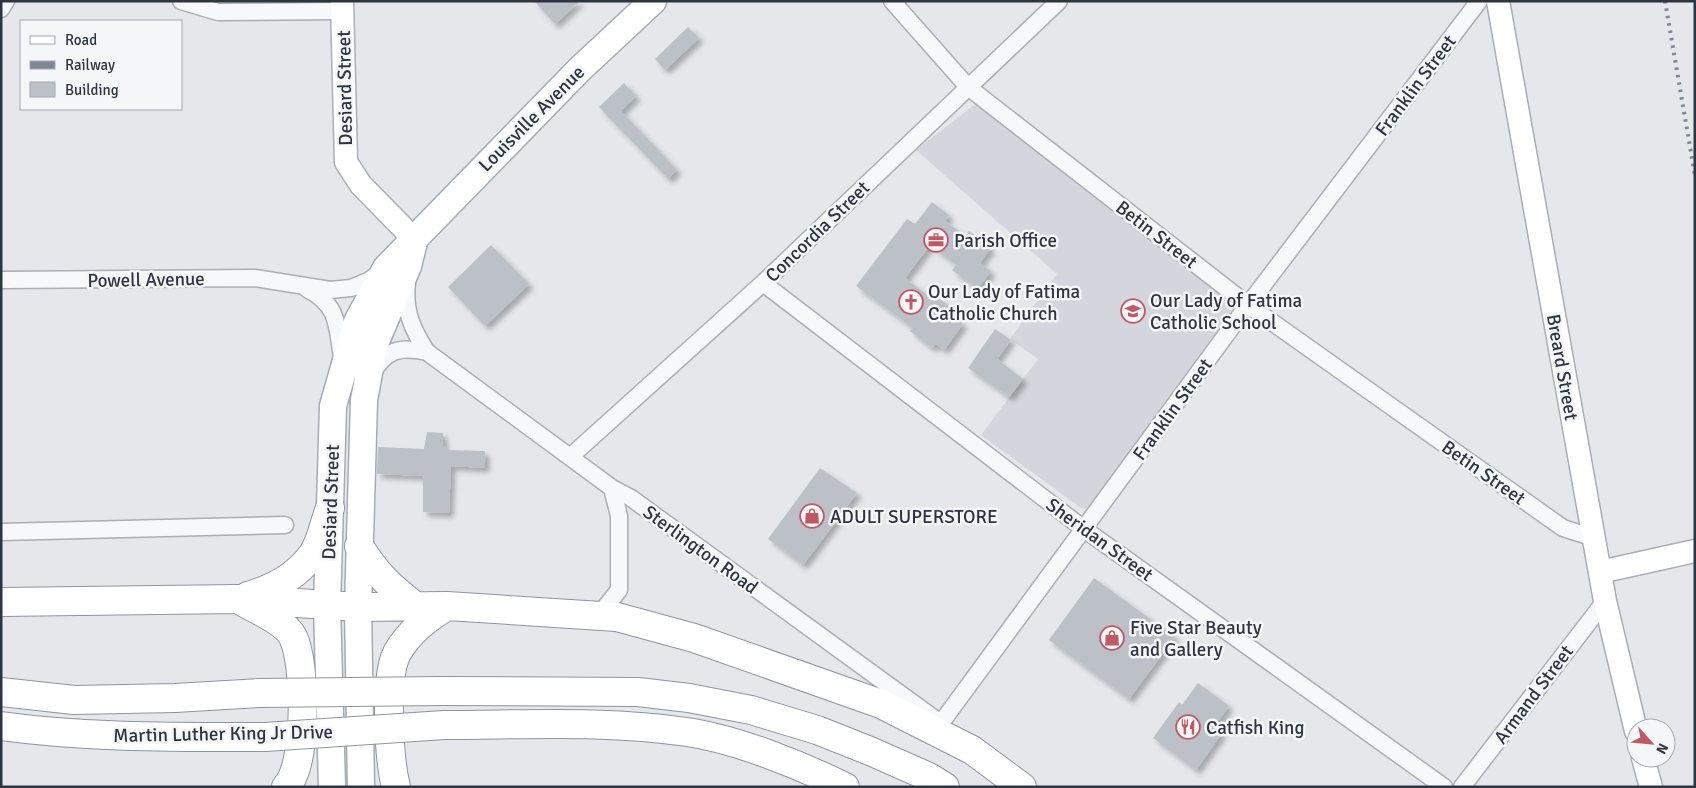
<svg xmlns="http://www.w3.org/2000/svg" width="1696" height="788" font-family="Signika,sans-serif">
<style>
.built{fill:#d3d6dc}
.building{fill:#bcc0c7;filter:url(#shadow)}
.lines{fill:none;stroke-linecap:round;stroke-linejoin:round}
.street-casing{stroke:#aaaeb5;stroke-width:19}
.secondary-casing{stroke:#aaaeb5;stroke-width:25}
.primary-casing{stroke:#a5abb5;stroke-width:29}
.highway-casing{stroke:#8e94a0;stroke-width:30}
.street{stroke:#f7f8f9;stroke-width:16}
.secondary{stroke:#fff;stroke-width:22}
.primary{stroke:#fff;stroke-width:26}
.highway{stroke:#fff;stroke-width:28}
.rail{stroke:#808693;stroke-width:4;stroke-dasharray:2.5 5;stroke-linecap:butt}
.highway-bridge-casing{stroke:#8e94a0;stroke-width:30;stroke-linecap:butt}
.highway-bridge{stroke:#fff;stroke-width:28}
.labels{text-anchor:middle;stroke-width:5;stroke-linejoin:round;paint-order:stroke}
.street-label{font-size:19px;fill:#2e3442;stroke:#f4f6f8}
.poi-label{font-size:19px;fill:#2e3442;stroke:#f4f6f8;text-anchor:start}
</style>
<defs>
<filter id="shadow"><feDropShadow dx="4.5" dy="4.5" stdDeviation="2.5" flood-color="#0004"/></filter>
</defs>
<rect width="100%" height="100%" fill="#e5e7eb"/>
<!-- built -->
<path class="built" d="M974,105l6,2 252,190 4,9 -2,10 -145,193 -8,-1 -100,-73 57,-76 -28,-20 47,-65 -141,-124z"/>
<!-- building -->
<path class="building" d="M534,1h46l-25,23z
M688,27l11,11 -34,32 -10,-11z
M624,83l12,13 -15,15 56,59 -9,9 -69,-72z
M932,202l17,13 -4,6 21,15 3,-5 22,17 -11,15 11,8 -13,18 -26,-19 4,-5 -26,-20 -25,33 29,22 2,-4 23,18 -3,4 7,6 -19,26 -8,-6 -4,4 -22,-17 3,-3 -57,-42 51,-67 8,5z
M491,245l38,39 -44,42 -37,-39z
M995,329l16,11 -14,19 26,20 -14,18 -41,-29z
M427,432l16,1v13h3l-1,4 40,1v17l-34,-2 -2,47 -26,-1v-36l-46,-2 1,-27 46,2z
M820,468l37,25 -54,72 -35,-26z
M1094,578l81,59 -46,62 -80,-59z
M1198,683l31,23 -15,21 8,6 -26,37 -43,-32 26,-36 3,3z"/>
<g class="lines">
<!-- street casing -->
<g class="street-casing">
<path id="street" d="M181,1l37,11 124,-1
M892,1l76,86 280,218 315,223 31,10
M1,9l5,-8
M1,280l254,-2 75,12 21,-2 17,-7 13,-9
M407,283c-3,28 5,46 20,69l185,136 19,10 308,224
M763,283l321,246 360,258
M307,289c32,16 30,37 35,69
M371,375c15,-26 29,-29 56,-23
M571,456l192,-173 296,-282
M1,532l284,-7
M592,612l11,-2 16,-20v-74l-7,-28
M941,723l307,-418 231,-304
M1462,787l143,-186"/>
</g>
<!-- secondary casing -->
<g class="secondary-casing">
<path id="secondary" d="M342,1l4,161 15,23 53,54
M1498,1l107,600 31,130
M1600,572l95,-21
M1643,758l8,29"/>
</g>
<!-- primary casing -->
<g class="primary-casing">
<path id="primary" d="M332,787l-5,-182 6,-199 24,-84 29,-54 194,-199 73,-68
M361,787l-3,-180 6,-207 10,-54 34,-80 6,-24"/>
</g>
<!-- highway casing -->
<g class="highway-casing">
<path id="highway" d="M359,546c18,28 29,39 56,60
M248,596c24,-7 48,-19 64,-41 9,-12 12,-32 18,-47
M1,602l236,-3 121,8 89,-1 170,11 77,21 187,66 91,46 50,37
M243,602c14,8 43,20 50,35 13,27 15,127 -7,150
M441,691l197,1 51,6 62,12 66,20 53,21 59,26 16,10
M1,692l73,8 101,-2 84,-5
M444,725c81,0 163,-5 243,7 49,7 113,33 158,55
M1,726c88,12 175,11 264,11
M396,787c-7,-28 -12,-109 1,-134 12,-21 29,-34 50,-47"/>
</g>
<!-- street -->
<use href="#street" class="street"/>
<!-- secondary -->
<use href="#secondary" class="secondary"/>
<!-- primary -->
<use href="#primary" class="primary"/>
<!-- highway -->
<use href="#highway" class="highway"/>
<!-- rail -->
<path class="rail" d="M1665,1l30,175"/>
<!-- highway-bridge casing -->
<g class="highway-bridge-casing">
<path id="highway-bridge" d="M259,693l182,-2
M265,737l179,-12"/>
</g>
<!-- highway-bridge -->
<use href="#highway-bridge" class="highway-bridge"/>
</g>
<!-- icons -->
<defs>
<g id="office-ring" transform="scale(1.25)"><circle r="9.5" fill="#f4f6f8" stroke="#c15965" stroke-width="1.5"/><path d="M-6-3h4V-5.5h4V-3h4V5H-6ZM-1-4.5V-3h2v-1.5ZM-6 0V1H6V0Z" fill="#c15965"/></g>
<g id="church-ring" transform="scale(1.25)"><circle r="9.5" fill="#f4f6f8" stroke="#c15965" stroke-width="1.5"/><path d="M-1.2-6h2.4v3.5h3.3v2.4h-3.3V6h-2.4V-.1h-3.3v-2.4h3.3Z" fill="#c15965"/></g>
<g id="school-ring" transform="scale(1.25)"><circle r="9.5" fill="#f4f6f8" stroke="#c15965" stroke-width="1.5"/><path d="M0-5L7-2L0 1L-7-2ZM-4 1L0 2.5L4 1V4Q0 6-4 4Z" fill="#c15965"/></g>
<g id="shop-ring" transform="scale(1.25)"><circle r="9.5" fill="#f4f6f8" stroke="#c15965" stroke-width="1.5"/><path d="M-5-2.5h2.3a2.7 3.5 0 0 1 5.4 0H5L5.5 6h-11ZM-1.5-2.5h3a1.5 2.3 0 0 0-3 0Z" fill="#c15965"/></g>
<g id="restaurant-ring" transform="scale(1.25)"><circle r="9.5" fill="#f4f6f8" stroke="#c15965" stroke-width="1.5"/><path d="M-5-6h1v4h1v-4h1v4h1v-4h1v5L-1.5 .5V6h-2V.5L-5-1ZM5-6V6H3V1.5H1.5Q1.5-4 5-6Z" fill="#c15965"/></g>
</defs>
<g fill-rule="evenodd">
<use href="#office-ring" x="936" y="240"/>
<use href="#church-ring" x="911" y="302"/>
<use href="#school-ring" x="1133" y="311"/>
<use href="#shop-ring" x="812" y="516"/>
<use href="#shop-ring" x="1112" y="638"/>
<use href="#restaurant-ring" x="1188" y="727"/>
</g>
<g class="labels">
<!-- street labels -->
<g class="street-label">
<text transform="translate(1415 85) rotate(-53)" y="7">Franklin Street</text>
<text transform="translate(344 88) rotate(-91)" y="7">Desiard Street</text>
<text transform="translate(531 118) rotate(-45)" y="7">Louisville Avenue</text>
<text transform="translate(817 231) rotate(-44)" y="7">Concordia Street</text>
<text transform="translate(1157 234) rotate(38)" y="7">Betin Street</text>
<text transform="translate(146 279) rotate(-1)" y="7">Powell Avenue</text>
<text transform="translate(1563 367) rotate(80)" y="7">Breard Street</text>
<text transform="translate(1172 409) rotate(-54)" y="7">Franklin Street</text>
<text transform="translate(1484 472) rotate(35)" y="7">Betin Street</text>
<text transform="translate(330 502) rotate(-88)" y="7">Desiard Street</text>
<text transform="translate(1100 539) rotate(36)" y="7">Sheridan Street</text>
<text transform="translate(701 549) rotate(36)" y="7">Sterlington Road</text>
<text transform="translate(1533 694) rotate(-53)" y="7">Armand Street</text>
<text transform="translate(223 733) rotate(-1)" y="7">Martin Luther King Jr Drive</text>
</g>
<!-- poi labels -->
<g class="poi-label">
<text x="954" y="247">Parish Office</text>
<text x="928" y="298">Our Lady of Fatima<tspan x="928" dy="22">Catholic Church</tspan></text>
<text x="1150" y="307">Our Lady of Fatima<tspan x="1150" dy="22">Catholic School</tspan></text>
<text x="830" y="523">ADULT SUPERSTORE</text>
<text x="1130" y="634">Five Star Beauty<tspan x="1130" dy="22">and Gallery</tspan></text>
<text x="1206" y="734">Catfish King</text>
</g>
</g>
<!-- border -->
<rect width="1696" height="788" fill="none" stroke="#2e3442" stroke-width="5"/>
<!-- legend -->
<rect x="20" y="20" width="162" height="90" fill="#f4f6f8" stroke="#a5a8af"/>
<rect x="30" y="36" width="25" height="8" fill="#ffffff" stroke="#a5a8af"/>
<text x="65" y="45" font-size="15" fill="#2e3442">Road</text>
<rect x="30" y="61" width="25" height="8" fill="#808693" stroke="#a5a8af"/>
<text x="65" y="70" font-size="15" fill="#2e3442">Railway</text>
<rect x="30" y="82" width="25" height="15" fill="#bcc0c7" stroke="#a5a8af"/>
<text x="65" y="95" font-size="15" fill="#2e3442">Building</text>
<!-- north arrow -->
<g transform="translate(1651 743) rotate(117)"><circle r="24" fill="#f4f6f8" stroke="#a5a8af"/>
<path d="M0-4L9 19L0 12L-9 19Z" fill="#c15965"/>
<text y="-8" font-size="14" font-weight="bold" text-anchor="middle" fill="#2e3442">N</text>
</g>
</svg>
